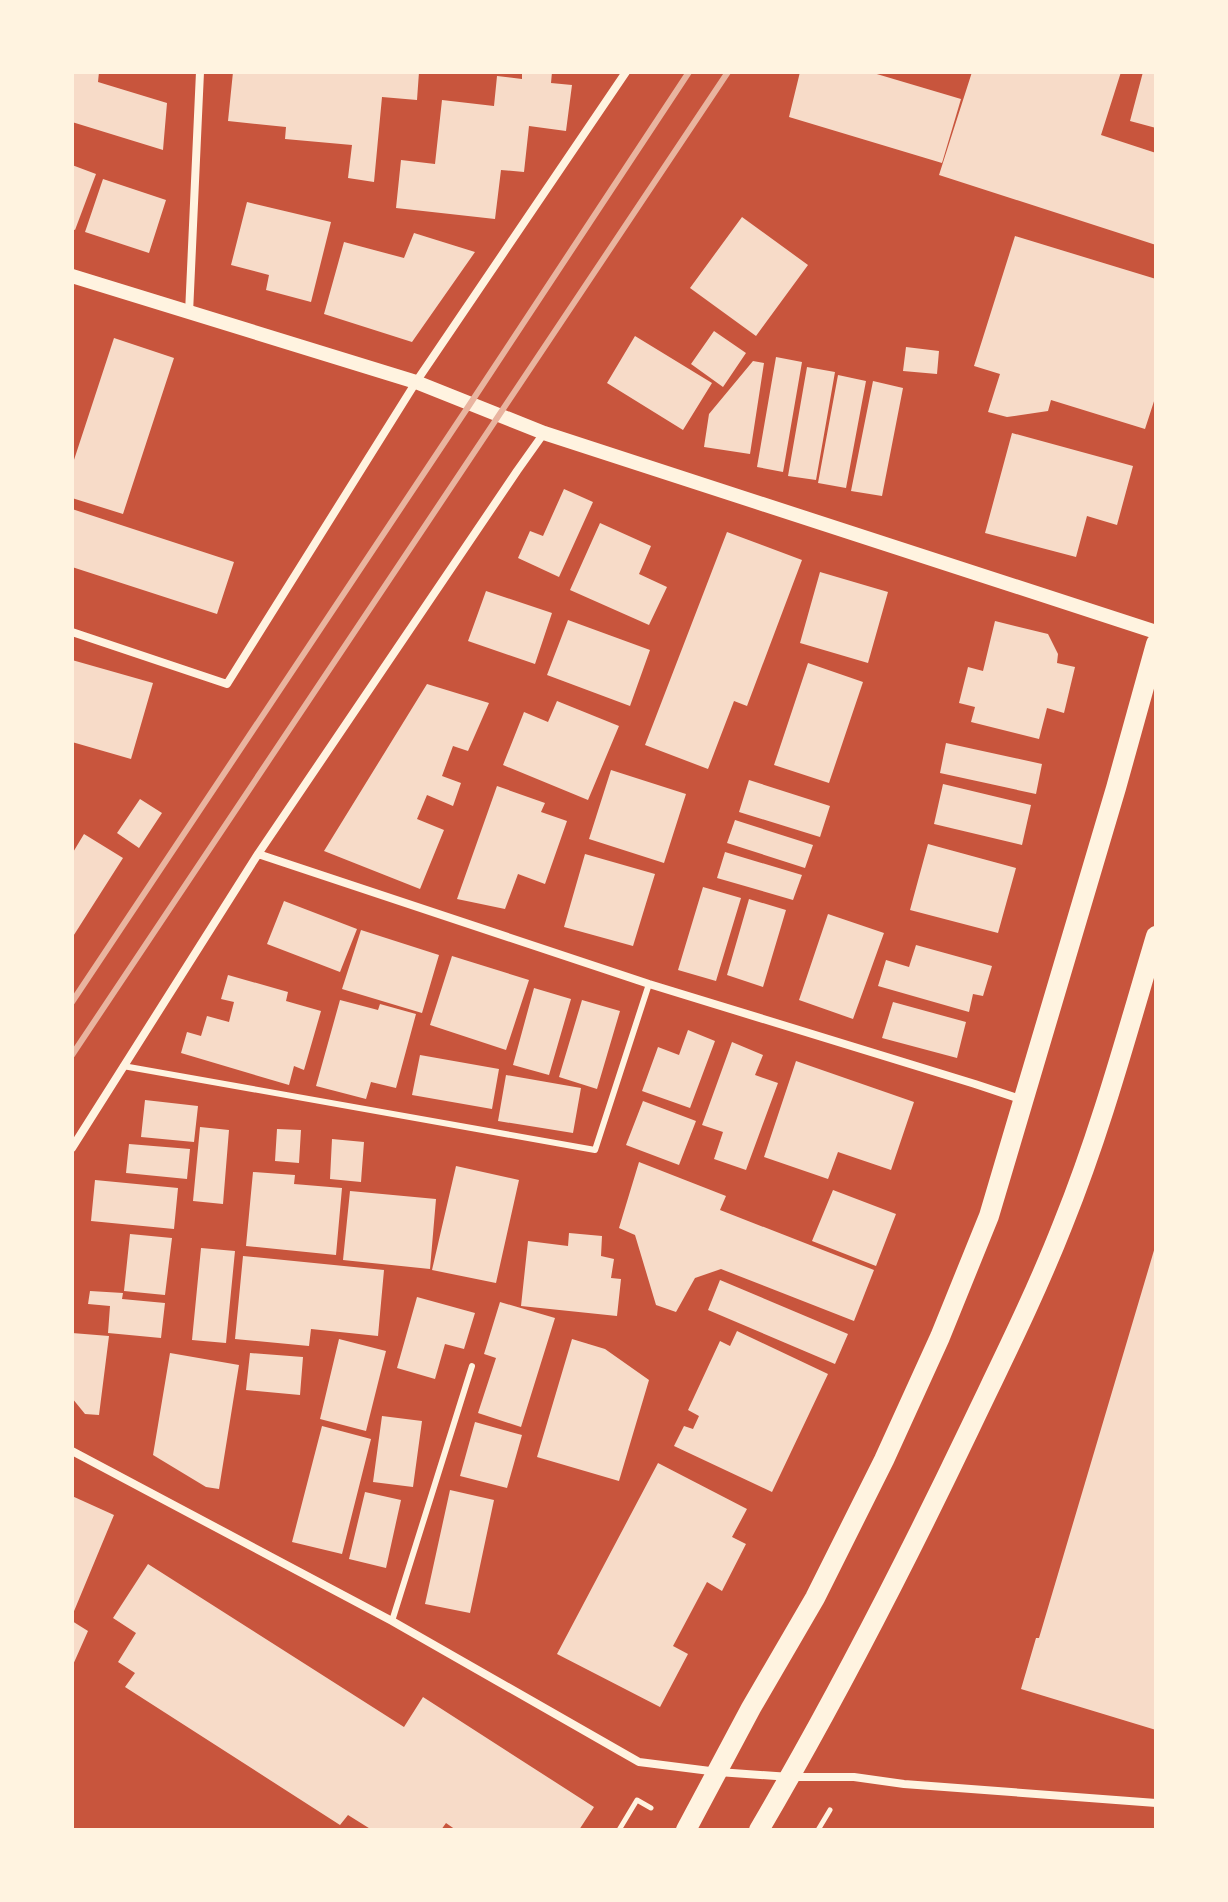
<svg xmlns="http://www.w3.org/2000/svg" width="1228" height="1902" font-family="Merriweather,serif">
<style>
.building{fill:#f7dbc8}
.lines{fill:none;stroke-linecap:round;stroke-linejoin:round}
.path{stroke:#fff3e0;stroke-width:5}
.service{stroke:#fff3e0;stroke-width:6}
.minor{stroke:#fff3e0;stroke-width:8}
.tertiary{stroke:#fff3e0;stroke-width:14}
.primary{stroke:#fff3e0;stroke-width:20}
.rail{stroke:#e9b49f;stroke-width:6}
</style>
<rect width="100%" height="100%" fill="#c8553d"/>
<!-- building -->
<path class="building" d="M72,72h27l-1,10 69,21 -4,47 -91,-28z
M233,72h186l-2,28 -35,-3 -8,85 -26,-4 4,-33 -67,-6 1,-12 -58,-6z
M522,72h30l-1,11 21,2 -6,46 -37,-5 -5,46 -23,-2 -6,49 -99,-11 5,-48 34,4 7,-64 52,6 3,-30 25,3z
M800,72h70l91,27 -19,64 -153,-46z
M972,72h149l-20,63 55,18v92l-217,-70z
M1143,72h13v56l-26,-7z
M72,165l24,9 -21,56 -3,-1z
M103,179l63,21 -17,53 -64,-21z
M247,202l84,20 -20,80 -45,-12 3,-15 -38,-10z
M742,217l66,48 -52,71 -66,-48z
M414,233l61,19 -63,90 -88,-28 20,-72 60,16z
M1015,236l141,43v116l-11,34 -94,-29 -3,11 -41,6 -19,-5 12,-38 -26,-8z
M714,331l32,22 -23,34 -32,-23z
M635,336l77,47 -29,47 -76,-47z
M114,338l60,20 -51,156 -51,-16v-32z
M906,347l33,4 -2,23 -34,-3z
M776,357l26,5 -19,110 -26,-5z
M753,361l11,2 -14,91 -46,-7 5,-33z
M807,367l28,5 -19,108 -28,-4z
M838,375l28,6 -20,107 -28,-5z
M873,381l30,7 -21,108 -31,-5z
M1012,433l121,33 -16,59 -30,-9 -11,41 -91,-24z
M564,489l29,13 -34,75 -41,-19 12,-27 13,5z
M72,509l162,53 -17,52 -145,-47z
M600,523l51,23 -12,28 28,13 -18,38 -79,-35z
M727,532l75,28 -55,146 -13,-5 -26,68 -63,-24z
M820,572l68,20 -20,71 -68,-20z
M486,591l66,22 -17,51 -67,-23z
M568,620l82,30 -20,56 -83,-31z
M995,621l53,13 10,20 -1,9 18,4 -11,46 -17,-5 -8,31 -68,-17 4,-15 -16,-4 9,-36 15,4z
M72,660l81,23 -22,76 -59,-17z
M808,663l55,19 -34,101 -55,-18z
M427,684l62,19 -21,48 -15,-5 -11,30 19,7 -8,23 -26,-11 -10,24 27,11 -24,59 -96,-38z
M557,701l62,25 -31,74 -85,-35 21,-53 24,10z
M946,743l96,21 -6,30 -96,-21z
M611,770l75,24 -22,69 -75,-24z
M749,780l81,26 -10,31 -81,-25z
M943,784l88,21 -9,40 -88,-21z
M497,786l48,17 -4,9 26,9 -22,63 -27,-10 -13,35 -48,-10z
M140,799l22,14 -23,35 -22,-15z
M735,820l78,25 -8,23 -78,-25z
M84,834l39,24 -51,80v-84z
M928,844l88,24 -18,65 -88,-23z
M725,852l77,23 -9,25 -76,-22z
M585,854l70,20 -22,72 -69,-19z
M703,887l38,11 -25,83 -38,-11z
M749,899l37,11 -23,77 -36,-12z
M284,901l73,28 -17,43 -73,-28z
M828,914l56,19 -31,86 -54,-19z
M361,930l78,25 -17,58 -80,-24z
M916,945l76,21 -9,30 -10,-2 -4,18 -91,-26 8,-26 23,7z
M452,956l77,24 -23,70 -76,-25z
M228,975l60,17 -2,9 35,10 -17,59 -10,-4 -5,19 -108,-32 6,-21 14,4 6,-20 22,6 5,-20 -13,-3z
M534,988l37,11 -22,76 -36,-10z
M340,1000l38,10 2,-6 36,10 -20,74 -25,-6 -5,17 -50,-13z
M582,1000l38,11 -23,78 -38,-12z
M893,1002l73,20 -9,36 -75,-20z
M688,1030l27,11 -25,67 -48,-17 16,-44 21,8z
M732,1042l31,13 -8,20 23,8 -32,87 -32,-11 9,-27 -21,-7z
M420,1055l79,14 -7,40 -80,-14z
M796,1061l118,41 -23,68 -53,-18 -10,27 -64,-22z
M506,1075l75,13 -8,45 -75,-12z
M145,1100l53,6 -4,36 -53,-5z
M643,1101l53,20 -17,44 -53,-20z
M200,1127l29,3 -6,74 -30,-3z
M277,1129l24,1 -2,33 -24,-2z
M332,1139l32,3 -3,40 -31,-3z
M129,1144l61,5 -3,30 -61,-6z
M639,1162l87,34 -6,14 154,60 -20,51 -133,-52 -26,9 -19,34 -20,-7 -21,-70 -16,-7z
M456,1166l63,14 -23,103 -64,-13z
M253,1172l42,3 -1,9 48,4 -6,67 -90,-9z
M95,1180l83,8 -4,41 -83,-8z
M833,1190l63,24 -20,52 -64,-25z
M350,1191l86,8 -6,70 -87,-9z
M569,1233l33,3 -1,20 13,3 -3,19 10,1 -4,37 -96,-10 7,-65 40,5z
M130,1234l42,4 -7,57 -41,-4z
M1155,1247l1,1v482l-135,-41 15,-51h3z
M201,1248l34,3 -9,92 -34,-3z
M243,1256l141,14 -6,66 -67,-7 -2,17 -74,-7z
M720,1280l128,54 -13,30 -127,-54z
M90,1291l33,2 -1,6 43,4 -4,35 -53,-5 2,-27 -22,-2z
M417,1297l58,16 -11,36 -19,-5 -10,35 -38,-11z
M500,1302l55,16 -34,109 -43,-14 18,-55 -12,-4z
M737,1331l91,43 -56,118 -98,-46 10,-20 9,3 6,-13 -11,-6 32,-69 10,5z
M72,1333l37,3 -10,79 -14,-1 -13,-16z
M339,1339l47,12 -20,80 -46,-12z
M572,1339l33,10 44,31 -30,101 -82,-24z
M170,1353l69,12 -20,124 -13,-2 -53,-32z
M250,1353l53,4 -3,38 -54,-5z
M382,1416l40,5 -9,66 -40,-5z
M475,1422l47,13 -15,53 -47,-12z
M322,1426l49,13 -29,115 -50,-12z
M658,1463l89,46 -15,28 14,7 -24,47 -15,-9 -34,64 15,8 -28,53 -103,-53z
M450,1490l44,10 -24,113 -45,-9z
M365,1492l36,8 -15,68 -37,-9z
M72,1496l42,19 -42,101z
M148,1564l256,163 19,-30 171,110 -15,23h-123l-10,-7 -5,7h-69l-24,-15 -8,10 -215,-138 10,-14 -17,-11 18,-29 -23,-15z
M72,1621l16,10 -16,36z"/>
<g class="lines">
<!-- path -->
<path class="path" d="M619,1830l18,-30 14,8
M818,1830l12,-20"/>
<!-- service -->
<path class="service" d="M123,1066l472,84 54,-166
M392,1621l80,-255"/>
<!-- minor -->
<path class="minor" d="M189,313l11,-241
M72,632l155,52 189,-302 210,-310
M258,854l391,130 326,100 48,16
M72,1148l186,-294 259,-383 27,-38
M72,1451l320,170 247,141 79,10 72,5h64l50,7 252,19"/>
<!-- tertiary -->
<path class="tertiary" d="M72,276l344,106 128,51 612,199"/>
<!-- primary -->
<path class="primary" d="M686,1830l65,-122 64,-110 69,-138 56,-123 49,-121 127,-428 40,-144
M759,1830c76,-130 146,-266 211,-402 32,-67 66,-135 93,-204 38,-94 64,-191 93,-288"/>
<!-- rail -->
<path class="rail" d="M72,1002l398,-598 219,-332
M72,1055l656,-983"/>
</g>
<!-- border -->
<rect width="1228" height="1902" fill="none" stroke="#fff3e0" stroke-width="148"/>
</svg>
